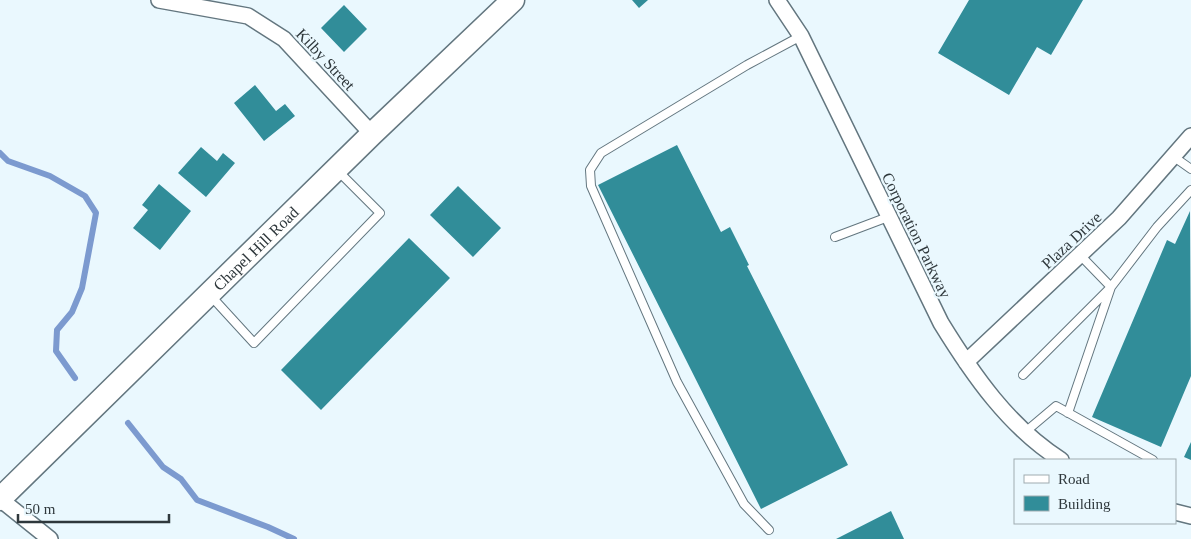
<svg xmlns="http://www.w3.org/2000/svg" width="1191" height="539" font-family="Georgia,serif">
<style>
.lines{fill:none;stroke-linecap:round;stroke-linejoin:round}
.stream{stroke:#7c9acf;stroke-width:6}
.building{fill:#318d99}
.service-casing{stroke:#63767f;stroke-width:10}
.minor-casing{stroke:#63767f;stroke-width:18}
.secondary-casing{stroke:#63767f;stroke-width:25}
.service{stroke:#fff;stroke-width:8}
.minor{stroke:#fff;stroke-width:15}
.secondary{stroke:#fff;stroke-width:22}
.labels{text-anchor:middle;stroke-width:4.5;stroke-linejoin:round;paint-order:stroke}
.street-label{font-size:16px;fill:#2f383c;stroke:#eaf8fe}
</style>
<rect width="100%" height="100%" fill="#eaf8fe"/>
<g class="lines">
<!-- stream -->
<path class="stream" d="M0,153l8,8 42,15 35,20 11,17 -14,75 -10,24 -15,18 -1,21 19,27
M128,423l35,44 18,12 16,21 71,27 26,12"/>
</g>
<!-- building -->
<path class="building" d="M632,0h16l-9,8z
M969,0h114l-32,55 -14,-8 -28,48 -71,-42z
M344,5l23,24 -23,23 -23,-24z
M255,85l21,26 9,-7 10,12 -31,25 -30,-38z
M677,145l44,87 9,-5 19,38 -2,1 101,199 -87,44 -163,-324z
M201,147l16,14 6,-8 12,10 -29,34 -28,-24z
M159,184l32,27 -31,39 -27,-22 15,-18 -6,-5z
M458,186l43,42 -28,29 -43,-42z
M1190,211l1,165 -30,71 -69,-30 75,-177 8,4z
M409,238l41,40 -129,132 -40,-40z
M1191,442v18l-7,-3z
M891,511l13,28h-68z"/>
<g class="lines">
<!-- service casing -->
<g class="service-casing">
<path id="service" d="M1174,157l17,12
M835,237l53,-20
M210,295l44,48 126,-130 -42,-42
M1023,375l88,-88 46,-60 34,-37
M1068,413l43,-126 -31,-32
M1024,433l32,-27 97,54
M769,530l-25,-26 -67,-122 -86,-196 -1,-16 11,-17 146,-88 54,-29"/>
</g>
<!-- minor casing -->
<g class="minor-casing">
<path id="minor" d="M159,0l89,16 36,23 88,95
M777,0l24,36 140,287c32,52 68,104 120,137
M966,362l153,-144 72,-82
M0,499l50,40
M1175,512l16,4"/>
</g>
<!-- secondary casing -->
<g class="secondary-casing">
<g id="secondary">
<path id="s1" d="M0,499l372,-365 141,-134"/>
</g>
</g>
<!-- service -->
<use href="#service" class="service"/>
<!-- minor -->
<use href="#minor" class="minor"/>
<!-- secondary -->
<use href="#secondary" class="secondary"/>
</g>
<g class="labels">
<!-- street labels -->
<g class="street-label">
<text transform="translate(326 59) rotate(47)" y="6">Kilby Street</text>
<text transform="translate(917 235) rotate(64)" y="6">Corporation Parkway</text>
<text transform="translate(1071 240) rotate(-43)" y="6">Plaza Drive</text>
<text dy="6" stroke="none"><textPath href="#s1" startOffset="358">Chapel Hill Road</textPath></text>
</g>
</g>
<!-- legend -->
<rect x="1014" y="459" width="162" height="65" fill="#eaf8fe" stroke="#9fabb0"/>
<rect x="1024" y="475" width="25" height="8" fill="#ffffff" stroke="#9fabb0"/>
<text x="1058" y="484" font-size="15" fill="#2f383c">Road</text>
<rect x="1024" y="496" width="25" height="15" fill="#318d99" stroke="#9fabb0"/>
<text x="1058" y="509" font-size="15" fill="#2f383c">Building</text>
<!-- scale -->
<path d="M18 514v8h151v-8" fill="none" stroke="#2f383c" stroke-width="2.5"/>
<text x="25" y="514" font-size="15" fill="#2f383c" stroke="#eaf8fe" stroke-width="4" paint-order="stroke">50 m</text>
</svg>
